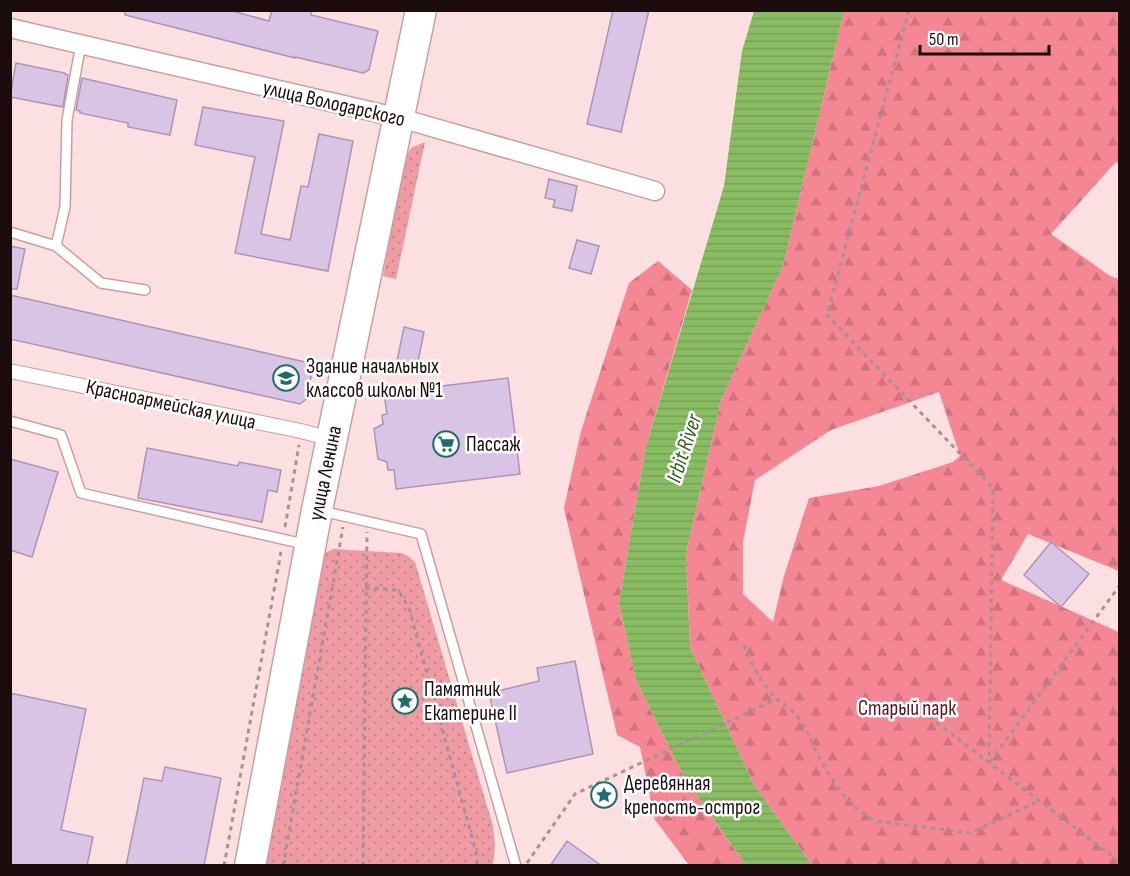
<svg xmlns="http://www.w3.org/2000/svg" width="1130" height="876" font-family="'Sofia Sans Condensed',sans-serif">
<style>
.grass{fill:url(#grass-dots)}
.forest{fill:url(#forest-firs);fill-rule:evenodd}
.water{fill:url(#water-rules)}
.building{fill:#dac4e6;stroke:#ab95b6;stroke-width:1.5}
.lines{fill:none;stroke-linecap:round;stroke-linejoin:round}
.service-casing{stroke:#ca9ea1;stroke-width:12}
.pedestrian-casing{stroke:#ca9ea1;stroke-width:16}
.minor-casing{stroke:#ca9ea1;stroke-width:21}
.primary-casing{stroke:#ca9ea1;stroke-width:33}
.path{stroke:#a89192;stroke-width:3;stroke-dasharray:4.5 4.5;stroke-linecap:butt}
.service{stroke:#fff;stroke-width:9}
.pedestrian{stroke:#fff;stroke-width:14}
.minor{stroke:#fff;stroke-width:18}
.primary{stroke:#fff;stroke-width:30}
.labels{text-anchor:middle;stroke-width:5;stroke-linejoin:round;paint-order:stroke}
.street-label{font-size:21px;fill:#1b0c0d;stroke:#fff}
.poi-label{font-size:21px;fill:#1b0c0d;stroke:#fff;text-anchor:start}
.park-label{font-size:21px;fill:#571421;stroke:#fff}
.water-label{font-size:22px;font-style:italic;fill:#385a1d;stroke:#fff}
</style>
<defs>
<pattern id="grass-dots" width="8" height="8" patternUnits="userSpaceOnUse" patternTransform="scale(1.5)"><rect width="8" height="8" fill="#ee9ba3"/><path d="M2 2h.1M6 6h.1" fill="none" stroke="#cc848b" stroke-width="1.8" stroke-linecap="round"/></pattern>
<pattern id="forest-firs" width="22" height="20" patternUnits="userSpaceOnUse" patternTransform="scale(1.5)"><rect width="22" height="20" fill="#f48793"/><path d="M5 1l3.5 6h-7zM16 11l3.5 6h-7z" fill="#d1737e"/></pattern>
<pattern id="water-rules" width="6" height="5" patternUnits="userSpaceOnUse" patternTransform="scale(1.5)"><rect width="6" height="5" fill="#88bd63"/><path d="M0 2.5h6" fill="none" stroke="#75a155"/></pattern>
</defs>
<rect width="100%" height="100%" fill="#fce0e1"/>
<!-- grass -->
<path class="grass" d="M425,142l-29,137 -13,-3 22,-118 6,-10z
M334,549l67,4 7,3 7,6 78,264 2,19 -2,20 -228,1 56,-312z"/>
<!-- forest -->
<path class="forest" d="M844,11h275v153l-3,-2 -65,72 59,42 9,3v292l-91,-37 -27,46 118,52v233h-307l-58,-80 -64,-138 -4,-94 35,-153 62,-134zM939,392l21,64 -7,6 -74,24 -70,12 -25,78 -11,46 -30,-28v-52l12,-62 76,-50z
M658,261l34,29 -46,157 -27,156 17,77 49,99 61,86h-57l-34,-45 -15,-73 -23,-12 -53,-227 17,-77 48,-148z"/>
<!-- water -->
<path class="water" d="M754,11h90l-61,255 -62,134 -35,153 4,94 64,138 58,80h-66l-61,-86 -49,-99 -17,-77 27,-156 78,-261 18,-135z"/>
<!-- building -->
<path class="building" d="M125,10h104l40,11 3,-11h40l-1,5 67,16 -9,39 -6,3 -68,-16v1l-170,-43z
M613,10h36l-28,122 -34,-8z
M16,63l49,10v1l3,1 -5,32 -53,-10z
M82,78l95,22 -7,35 -42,-8v-4l-48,-10v-2l-4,-1z
M203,107l81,14 -23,113 29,6 11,-54 7,1 11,-53 34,7 -25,130 -93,-18 20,-96 -60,-12z
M549,179l28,7 -5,25 -19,-4 2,-7 -10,-2z
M577,240l22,6 -8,28 -22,-6z
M10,246l15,3 -8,40h-7z
M10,295l304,69 -8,35 -6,5 -290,-65z
M404,327l20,5 -8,39 -20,-5z
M508,378l12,96 -124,15 -2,-19h-6l-1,-8 -9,-3 -4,-30 9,-5 -1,-9 5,-1 -3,-21z
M147,448l91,18 1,-4 42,8 -4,22 -9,-2 -6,32 -124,-24z
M10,459l48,13 -26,85 -22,-7z
M1051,542l38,32 -28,33 -37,-32z
M575,661l18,93 -86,19 -18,-80 50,-12 -2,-13z
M10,693l76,16 -25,121 32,7 -6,29h-77z
M165,767l56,11 -17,88h-78l18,-88 18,3z
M567,841l35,25h-52z"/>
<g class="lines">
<!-- service casing -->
<g class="service-casing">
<path id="service" d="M10,232l46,14 9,-39 2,-87 14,-76
M56,246l45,37 44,7
M10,421l51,14 20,58 227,52
M322,511l99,23 95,332"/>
</g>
<!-- pedestrian casing -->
<g class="pedestrian-casing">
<path id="pedestrian" d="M10,371l291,60 30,8"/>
</g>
<!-- minor casing -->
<g class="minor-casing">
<path id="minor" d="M10,28l390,90 255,73"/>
</g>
<!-- primary casing -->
<g class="primary-casing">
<g id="primary">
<path id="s1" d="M250,866l67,-356 104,-500"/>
</g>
</g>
<!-- path -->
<path class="path" d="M909,10l-82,305 166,173 -4,275
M285,527l14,-82
M365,588l33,2 11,18 67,244 1,14
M744,645c7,19 19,41 34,55 6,5 13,9 18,15 12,14 16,30 25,45 13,23 30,51 55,61l94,12 69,-32
M929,717l191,145
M990,762l130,-177
M527,863l48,-69 202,-95
M224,866l57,-314
M283,866l60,-339
M363,866l4,-334"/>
<!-- service -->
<use href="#service" class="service"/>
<!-- pedestrian -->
<use href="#pedestrian" class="pedestrian"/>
<!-- minor -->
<use href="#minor" class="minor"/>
<!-- primary -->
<use href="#primary" class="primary"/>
</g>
<!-- icons -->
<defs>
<g id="school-ring" transform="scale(1.35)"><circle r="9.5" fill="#fff" stroke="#206c6b" stroke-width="1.5"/><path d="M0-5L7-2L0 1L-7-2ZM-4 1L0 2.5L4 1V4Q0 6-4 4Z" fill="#206c6b"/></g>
<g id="supermarket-ring" transform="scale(1.35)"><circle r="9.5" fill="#fff" stroke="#206c6b" stroke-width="1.5"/><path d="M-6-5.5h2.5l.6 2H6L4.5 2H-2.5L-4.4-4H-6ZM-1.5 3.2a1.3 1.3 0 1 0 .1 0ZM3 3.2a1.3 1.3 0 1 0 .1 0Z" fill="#206c6b"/></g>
<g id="sight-ring" transform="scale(1.35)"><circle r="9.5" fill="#fff" stroke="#206c6b" stroke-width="1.5"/><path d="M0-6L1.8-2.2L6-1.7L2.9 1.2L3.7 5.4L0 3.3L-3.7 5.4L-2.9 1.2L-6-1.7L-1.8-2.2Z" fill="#206c6b"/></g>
</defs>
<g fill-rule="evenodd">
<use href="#school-ring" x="286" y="378"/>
<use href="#supermarket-ring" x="446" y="444"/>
<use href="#sight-ring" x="405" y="701"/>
<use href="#sight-ring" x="604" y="795"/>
</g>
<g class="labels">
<!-- street labels -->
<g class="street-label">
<text transform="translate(334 103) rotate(13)" y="7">улица Володарского</text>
<text transform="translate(171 404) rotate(12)" y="7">Красноармейская улица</text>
<text dy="7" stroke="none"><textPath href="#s1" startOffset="400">улица Ленина</textPath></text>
</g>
<!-- poi labels -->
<g class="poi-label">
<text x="306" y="373">Здание начальных<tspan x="306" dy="24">классов школы №1</tspan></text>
<text x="466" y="451">Пассаж</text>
<text x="424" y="696">Памятник<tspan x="424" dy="24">Екатерине II</tspan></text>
<text x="624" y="790">Деревянная<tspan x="624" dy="24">крепость-острог</tspan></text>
</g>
<!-- park labels -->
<g class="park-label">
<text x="907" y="715">Старый парк</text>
</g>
<!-- water labels -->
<g class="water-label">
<text transform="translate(683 448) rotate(-72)" y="8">Irbit River</text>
</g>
</g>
<!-- border -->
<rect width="1130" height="876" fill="none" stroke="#1b0c0d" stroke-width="24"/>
<!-- scale -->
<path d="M920 45v9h129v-9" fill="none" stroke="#1b0c0d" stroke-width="3"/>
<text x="929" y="45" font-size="18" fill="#1b0c0d" stroke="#ffffff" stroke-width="4.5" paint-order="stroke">50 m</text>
</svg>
